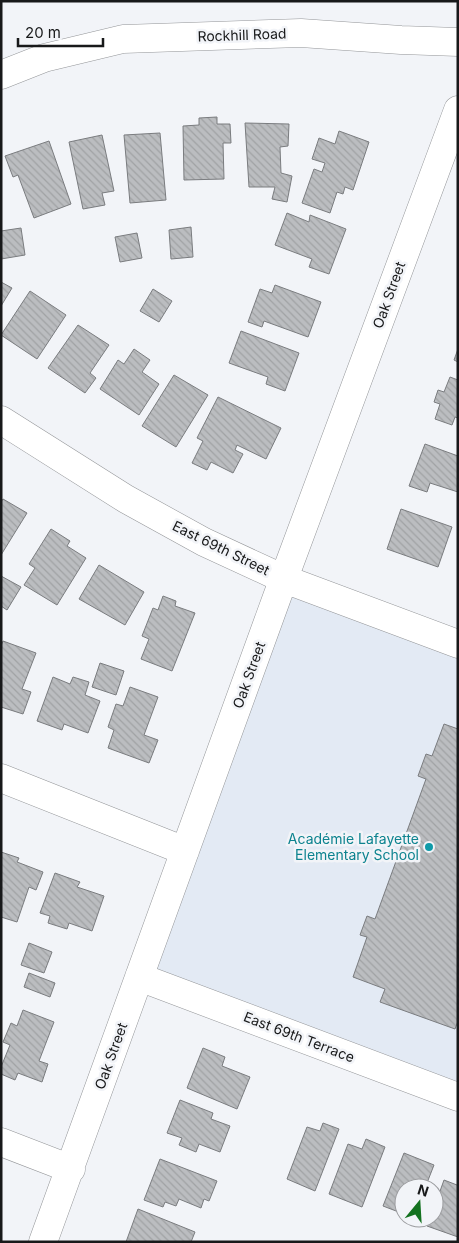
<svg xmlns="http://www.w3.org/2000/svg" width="459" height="1243" font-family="Inter,sans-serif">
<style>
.built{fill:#e3eaf4}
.building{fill:url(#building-back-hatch);stroke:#7a7c7f}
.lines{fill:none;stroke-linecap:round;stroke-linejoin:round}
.minor-casing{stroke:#949699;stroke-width:29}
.minor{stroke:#fff;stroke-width:28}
.culture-dot{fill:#0f9aa8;stroke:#f2f4f8;stroke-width:2}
.labels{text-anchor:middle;stroke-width:5;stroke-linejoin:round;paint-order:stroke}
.street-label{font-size:14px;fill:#18191a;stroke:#f2f4f8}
.culture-label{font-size:14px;fill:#0d838f;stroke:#f2f4f8;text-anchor:end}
</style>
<defs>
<pattern id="building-back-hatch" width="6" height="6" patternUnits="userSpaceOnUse" patternTransform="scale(1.25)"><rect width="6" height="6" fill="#bbbdc0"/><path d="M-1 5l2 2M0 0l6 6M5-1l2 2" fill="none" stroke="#a0a2a4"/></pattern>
</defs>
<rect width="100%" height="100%" fill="#f2f4f8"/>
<!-- built -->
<path class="built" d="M291,589l167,62v435l-306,-116z"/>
<!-- building -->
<path class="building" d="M217,117v7h13l1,19h-8l1,36 -40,1 -1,-54 16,-1v-7z
M245,123l44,1 -1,22 -8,1 1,26 11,3 -5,26 -15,-3 3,-12h-26z
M339,131l30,11 -16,48 -8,-3 -2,7 -6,-2 -7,21 -28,-10 12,-34 8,3 3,-9 -13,-4 7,-21 16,6z
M160,133l6,67 -36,3 -6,-68z
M102,135l12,56 -12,2 3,12 -22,4 -14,-67z
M49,141l22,63 -37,14 -16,-43 -5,2 -8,-21z
M287,213l22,9 1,-7 36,14 -17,45 -20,-7 3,-8 -37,-14z
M191,227l2,30 -22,2 -2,-29z
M21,228l4,27 -24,4v-28z
M137,233l5,25 -22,4 -5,-25z
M1,282l11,6 -11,18z
M275,285l46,17 -13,35 -44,-16 -2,6 -14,-5 12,-33 12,4z
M153,289l19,12 -13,21 -19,-11z
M30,291l36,24 -29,44 -36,-24z
M78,325l31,20 -19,28 6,5 -11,15 -37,-25z
M241,331l58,22 -14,38 -19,-7 2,-7 -39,-14z
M134,349l16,11 -8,12 17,12 -20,31 -39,-26 18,-29 6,4z
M458,349v13l-4,-2z
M174,375l34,20 -32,52 -34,-21z
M450,377l8,3v38l-3,-1 -3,8 -17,-6 5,-15 -6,-2 4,-12 6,2z
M218,397l63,31 -15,31 -29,-14 -2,5 8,4 -10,19 -22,-11 -4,8 -15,-7 11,-22 -6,-3z
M425,444l33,12v36l-28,-9 -3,9 -18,-6z
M3,499l24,14 -26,42v-53z
M401,509l51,18 -14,40 -51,-18z
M51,529l19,12 -3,5 19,12 -29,47 -33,-20 11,-17 -6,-4z
M99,565l45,27 -19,33 -46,-26z
M1,576l20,11 -14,23 -6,-4z
M163,596l13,5 -1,5 20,7 -23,58 -31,-12 8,-20 -7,-3 11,-28 5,2z
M3,641l33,12 -14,36 9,3 -8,22 -22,-7v-61z
M100,663l24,8 -8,24 -24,-8z
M53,677l17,7 3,-7 16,5 -4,13 15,6 -12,32 -24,-9 -2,6 -25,-9z
M130,687l28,10 -14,38 14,5 -9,23 -41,-15 6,-18 -6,-3 8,-23 7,2z
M444,724l14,5v292l-3,8 -75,-27 5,-13 -32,-12 14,-40 -7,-2 7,-19 8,3 51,-140 -8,-3 8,-22 6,2z
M1,852l18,6 -2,4 26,10 -7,18 -7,-3 -12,35 -16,-5z
M55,873l25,9 -3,5 27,9 -12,35 -23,-8 -2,6 -19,-6 2,-7 -10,-3z
M29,943l23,9 -8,21 -23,-8z
M29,973l26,10 -5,14 -26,-10z
M23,1010l31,12 -15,39 9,3 -6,18 -24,-9 -3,7 -14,-6v-7l9,-22 -7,-3 8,-19 6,3z
M203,1048l22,9 -3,9 28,11 -13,32 -50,-21z
M180,1100l33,13 -2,6 19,7 -10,26 -21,-8 -3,8 -17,-7 3,-7 -15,-5z
M323,1123l16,6 -24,62 -28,-12 20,-52 13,4z
M366,1139l19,8 -23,60 -33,-13 19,-50 14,5z
M404,1153l30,12 -9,23h-21v26l-21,-8z
M160,1159l57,22 -8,20 -5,-2 -3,9 -22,-9 -3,7 -11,-4 -2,5 -19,-7z
M444,1180l13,5 1,-1v53l-31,-11 3,-8h4v-10z
M138,1209l57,23 -4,10h-65z"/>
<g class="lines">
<!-- minor casing -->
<g class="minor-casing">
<path id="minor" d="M1,75l43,-17 79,-19 178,-6 100,7 57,2
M1,420l125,79 78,43 80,37 174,65
M1,778l184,73
M139,977l319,120
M1,1142l70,27
M43,1242l234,-645 181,-487"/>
</g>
<!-- minor -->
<use href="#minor" class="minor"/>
</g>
<!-- markers -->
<circle class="culture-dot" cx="429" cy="847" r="5"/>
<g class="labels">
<!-- street labels -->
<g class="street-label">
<text transform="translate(242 35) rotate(-2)" y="5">Rockhill Road</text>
<text transform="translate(389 295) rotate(-70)" y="5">Oak Street</text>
<text transform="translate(221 548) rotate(26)" y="5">East 69th Street</text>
<text transform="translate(249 675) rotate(-70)" y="5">Oak Street</text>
<text transform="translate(299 1037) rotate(21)" y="5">East 69th Terrace</text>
<text transform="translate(111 1056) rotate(-70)" y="5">Oak Street</text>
</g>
<!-- culture labels -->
<g class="culture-label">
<text x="419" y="844">Académie Lafayette<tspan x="419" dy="16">Elementary School</tspan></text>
</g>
</g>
<!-- border -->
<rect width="459" height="1243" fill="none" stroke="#18191a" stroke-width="5"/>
<!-- north arrow -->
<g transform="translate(419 1203) rotate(18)"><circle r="24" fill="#f2f4f8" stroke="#9b9c9f"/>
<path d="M0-4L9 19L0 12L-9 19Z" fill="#147220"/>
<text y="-8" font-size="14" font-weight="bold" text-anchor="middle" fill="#18191a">N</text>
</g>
<!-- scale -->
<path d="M18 38v8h85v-8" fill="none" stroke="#18191a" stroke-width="2.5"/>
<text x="25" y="38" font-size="15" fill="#18191a" stroke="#f2f4f8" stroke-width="4" paint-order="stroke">20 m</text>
</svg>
